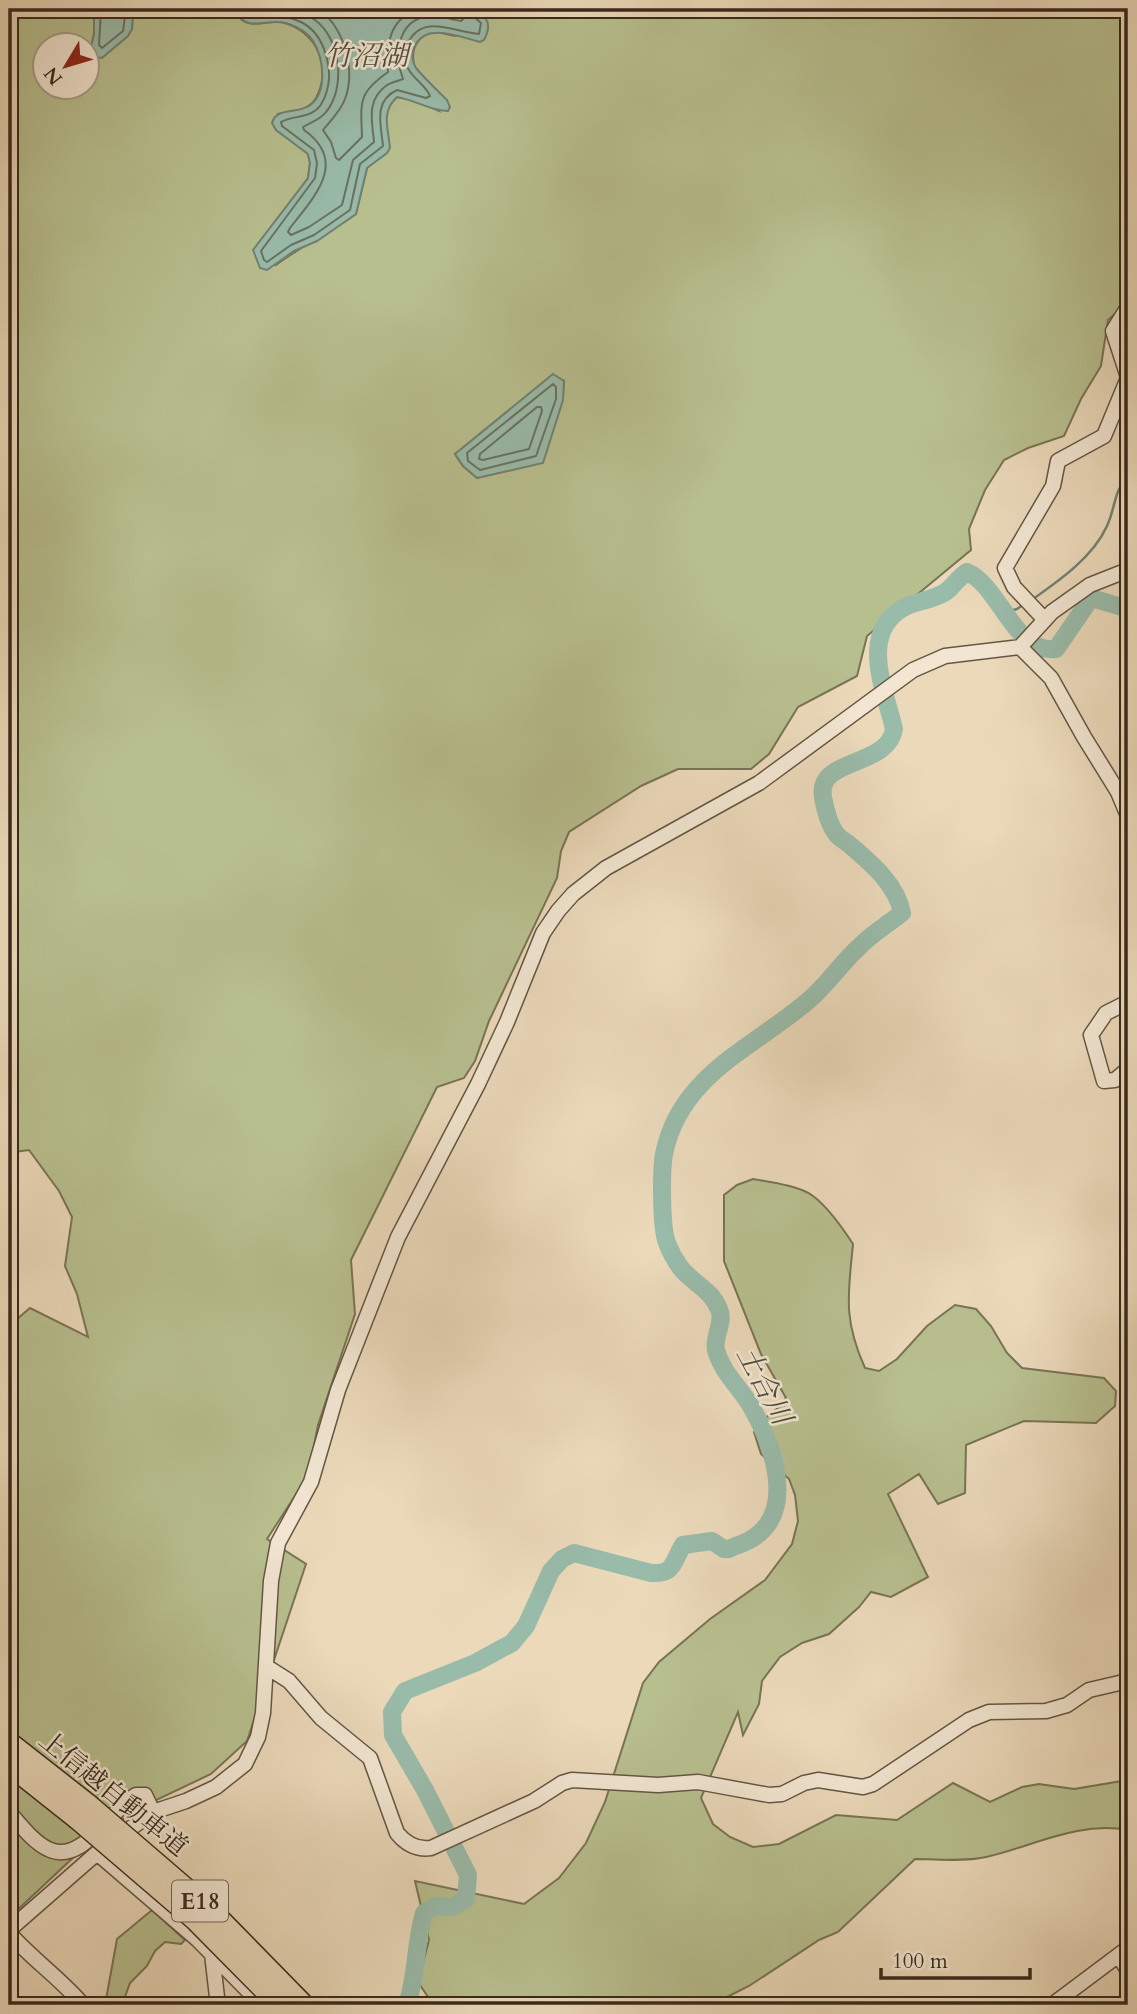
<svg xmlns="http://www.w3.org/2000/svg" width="1137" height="2014" font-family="Cardo,'Noto Serif JP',serif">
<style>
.green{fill:#b8bf8f;stroke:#787455;stroke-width:2;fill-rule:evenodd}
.water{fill:#9ba;stroke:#728171;stroke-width:2}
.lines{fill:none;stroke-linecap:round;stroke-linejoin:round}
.shore{stroke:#687262;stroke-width:2}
.stream{stroke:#728171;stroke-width:2.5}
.river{stroke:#9ba;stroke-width:18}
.minor-casing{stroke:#645643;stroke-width:17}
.highway-casing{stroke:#372a1b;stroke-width:24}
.minor{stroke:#f2e6d2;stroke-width:14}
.highway{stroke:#ebd9ba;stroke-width:21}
.highway-bridge-casing{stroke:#372a1b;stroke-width:24;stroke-linecap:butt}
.highway-bridge{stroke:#ebd9ba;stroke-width:21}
.labels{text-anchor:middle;stroke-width:5;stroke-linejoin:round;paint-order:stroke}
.shield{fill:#f2e6d2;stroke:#6f6252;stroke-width:2}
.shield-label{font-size:24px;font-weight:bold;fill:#372a1b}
.street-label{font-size:26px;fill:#372a1b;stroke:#f2e6d2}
.water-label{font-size:28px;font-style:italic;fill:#504e3f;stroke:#f2e6d2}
</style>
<rect width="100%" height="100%" fill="#ebd9ba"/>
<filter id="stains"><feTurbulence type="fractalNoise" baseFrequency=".00286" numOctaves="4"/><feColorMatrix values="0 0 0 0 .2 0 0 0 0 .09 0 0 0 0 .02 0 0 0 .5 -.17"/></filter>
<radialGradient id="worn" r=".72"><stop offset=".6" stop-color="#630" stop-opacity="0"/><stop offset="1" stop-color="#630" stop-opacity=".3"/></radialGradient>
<!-- green -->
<path class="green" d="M9,9h85v25l-4,18 42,-23 1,-20h101c3,6 6,12 15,14 10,3 22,-3 32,-1 35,8 52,44 35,76 -7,13 -24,13 -38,16l21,32 9,8 2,9 -2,15 -40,56 8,31c25,-19 54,-32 80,-51l11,-46 9,-8 10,-48 3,-7 8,-8 14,2 28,12c-11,-19 -38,-50 -20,-71 4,-5 8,-8 15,-8 7,0 15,3 22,4l26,-23 -12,-4h658v293l-20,18 -7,46 -20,33 -17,37 -36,12 -24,12 -19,30 -16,39 2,21 -104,86 -10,40 -59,31 -29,47 -18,15h-73l-37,17 -72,46 -8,19 -4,27 -68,143 -14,40 -11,17 -27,9 -86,173 4,54 -37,111 -10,51 -41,63 39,25 -59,177 -36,33 -76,36 -56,42 -70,66v-592l21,-18 58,29 -11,-43 -12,-28 7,-49 -13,-26 -30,-41 -15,2 -5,5zM46,46h42v42h-42zM564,381c-1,32 -16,57 -33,84l-54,13 -14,-12 -8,-12z
M753,1179c17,3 47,7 60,17 16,12 29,31 40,48 -5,51 -10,75 12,124l14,3 18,-12 30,-33 28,-21 21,4 15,17 16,27 15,15 82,10 12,13 -1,15 -19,17 -72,-2 -58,24 -1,48 -27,11 -19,-30 -31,20 40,83 -37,20 -20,-5 -12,15 -30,27 -27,9 -22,14 -18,24 -3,23 -16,31 -5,-23 -37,86 12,26 17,13 23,10 26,-3 57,-29 61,5 56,-37 37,19 32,-15 17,-3 35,5 54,-9v50c-50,-9 -94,16 -142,27 -22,5 -48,2 -71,2l-77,73 -19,8 -70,46 -24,12 -18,5 -55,2h-223l1,-5 -12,-18 11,-42 -14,-59 109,23 35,-26 27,-35 19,-41 38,-119 16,-21 51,-43 55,-39 27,-36 6,-23 -3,-26 -6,-16 -28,-25 -7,-22c10,-19 22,-17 32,-34l-25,-44 -37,-93v-66l13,-10z
M152,1910l33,30 -4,4 -16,-2 -10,9 -8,15 -17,17 -8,22h-17l12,-66z"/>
<!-- water -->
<path class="water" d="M94,9h39l-1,20 -4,7 -26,22 -7,-1 -5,-5 4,-18z
M234,9h236c17,6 23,14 14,31l-4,2c-20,-5 -54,-20 -65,4 -4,7 -3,16 1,22 9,11 21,22 31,32l3,7 -2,4c-17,0 -33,-11 -51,-14 -16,15 -9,30 -7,51l-3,5 -20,15 -11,46 -39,27 -23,10 -27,19 -7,-2 -7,-18 55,-72 2,-15 -2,-9 -32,-24 -4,-7c4,-16 25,-9 37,-17 19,-13 15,-47 4,-65 -7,-11 -24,-19 -37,-19 -9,0 -19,3 -27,1 -8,-2 -12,-8 -15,-14z
M553,374l11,7 -1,19 -20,63 -66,15 -14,-12 -8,-12z"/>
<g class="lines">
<!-- shore -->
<path class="shore" d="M101,9l-2,36 3,3 21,-17 3,-22
M241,9l9,7c40,-3 70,3 78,48 3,13 0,30 -8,42 -10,13 -27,9 -39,16l1,4 32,24 3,13 -2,15 -54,73 3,9 3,2 24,-17 23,-10 36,-25 10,-46 23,-18c-2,-21 -10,-45 14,-56l29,8 4,-2c-4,-10 -15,-16 -21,-26 -5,-7 -4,-19 -1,-27 14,-30 46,-11 71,-9l2,-11 -9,-8 -1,-6
M290,9c9,2 18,6 25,11 26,19 31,68 11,92 -6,8 -15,10 -23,15l1,3c45,32 10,67 -14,98l-2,4 3,3 18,-8 33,-22 11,-45 21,-18c-2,-22 -8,-42 13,-57 5,-3 11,-4 16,-6 -10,-26 -5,-63 31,-63 9,0 18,4 27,5l3,-3 -2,-9
M317,9c27,16 39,61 28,90 -5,13 -14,21 -22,31l8,12 5,16 3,2 23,-23c-1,-35 -5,-43 26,-65 -2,-27 1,-53 30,-63
M553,384l3,3v12l-20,57 -56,14 -12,-9 -1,-8z
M537,407h4l1,4 -13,38 -46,11 -4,-1 1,-5z"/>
<!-- stream -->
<path class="stream" d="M1033,599c27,-19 60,-42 74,-73 9,-20 6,-33 21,-51
M1006,612l11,-3 7,-5"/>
<!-- river -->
<path class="river" d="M407,2005c10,-29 8,-62 17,-92l12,-7 17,1 13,-8 2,-24 -43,-85 -32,-55 -1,-23 13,-21 70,-28 37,-20 14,-17 25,-55 11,-12 12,-6 77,20c24,1 21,-10 32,-28l29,-4 12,8h5c8,-4 17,-6 24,-11 44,-28 19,-95 -1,-130 -11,-20 -30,-35 -36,-58 -3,-14 9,-28 3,-41 -8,-20 -27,-26 -39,-42 -5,-7 -10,-16 -13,-24 -6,-15 -6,-72 -3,-89 16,-80 91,-107 145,-154 19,-16 33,-38 51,-54 12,-12 28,-22 42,-33 -5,-28 -30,-49 -51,-67 -4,-4 -9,-6 -13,-10 -8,-9 -13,-27 -15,-39 -7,-40 65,-29 71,-68 -9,-39 -37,-99 13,-123 11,-5 27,-6 40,-15 7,-6 12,-14 20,-19 33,14 48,83 89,77l33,-48 6,-2 33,10"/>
<!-- minor casing -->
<g class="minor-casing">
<path id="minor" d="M1128,307l-15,24 15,46
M1045,620l-31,-33 -9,-19 48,-82 5,-25 46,-25 24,-58
M1020,647l31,31 33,59 34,55 10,24
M1128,1002l-22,11 -15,22 13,46 11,-1 13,-11
M267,1667l22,14 32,37 49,40 27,75c9,11 20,17 34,15l103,-47 28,-18 10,-3 86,5 40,-3 71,13 13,-1 22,-11 14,-3 45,7 10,-3 96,-64 20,-8 57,-1 21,-6 22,-15 39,-9
M9,1812c11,12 24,30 39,37 34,17 62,-39 88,-54h9l8,17
M97,1853l101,87 64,65
M9,1930l88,-77 56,-41 33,-11 30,-14 29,-23 13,-27 5,-24 8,-132 7,-38 33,-61 27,-92 60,-153 80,-153 29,-62 36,-89 15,-22 15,-17 33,-26 153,-85 154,-113 32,-14 75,-9 32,-35 38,-27 38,-15
M9,1933c23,26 52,46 74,72
M212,1954l5,43 -3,8
M1119,1956l9,15
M1052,2005l76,-57"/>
</g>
<!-- highway casing -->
<g class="highway-casing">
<path id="highway" d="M9,1743l79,62
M9,1764l68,54"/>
</g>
<!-- minor -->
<use href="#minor" class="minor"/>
<!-- highway -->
<use href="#highway" class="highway"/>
<!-- highway-bridge casing -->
<g class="highway-bridge-casing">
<path id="highway-bridge" d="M88,1805l121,104 94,96
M77,1818l119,102 84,85"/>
</g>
<!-- highway-bridge -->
<use href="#highway-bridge" class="highway-bridge"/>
</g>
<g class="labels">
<!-- shield labels -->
<rect class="shield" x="172" y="1880.5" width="56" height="41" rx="5"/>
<g class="shield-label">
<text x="200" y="1909">E18</text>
</g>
<!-- street labels -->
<g class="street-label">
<text transform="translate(114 1793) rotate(39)" y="9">上信越自動車道</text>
</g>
<!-- water labels -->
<g class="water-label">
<text x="366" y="65">竹沼湖</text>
<text transform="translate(765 1385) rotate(62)" y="10">土合川</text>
</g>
</g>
<!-- margin -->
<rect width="1137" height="2014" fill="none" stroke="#ebd9ba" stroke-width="35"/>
<rect x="10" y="10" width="1116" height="1993" fill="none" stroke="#372a1b" stroke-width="3.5"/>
<rect x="18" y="18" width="1102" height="1979" fill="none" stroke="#372a1b" stroke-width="2"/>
<!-- north arrow -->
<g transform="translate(66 66) rotate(232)"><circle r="33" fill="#f2e6d2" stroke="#a79b89" stroke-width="2"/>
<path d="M0-5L12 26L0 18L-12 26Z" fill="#8f2418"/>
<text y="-10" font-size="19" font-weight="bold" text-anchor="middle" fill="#372a1b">N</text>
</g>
<!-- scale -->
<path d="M881 1968v10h149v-10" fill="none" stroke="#372a1b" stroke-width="3.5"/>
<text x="892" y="1968" font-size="21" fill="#372a1b" stroke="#f2e6d2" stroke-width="5" paint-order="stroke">100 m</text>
<rect width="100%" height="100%" filter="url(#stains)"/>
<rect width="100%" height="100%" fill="url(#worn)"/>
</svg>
